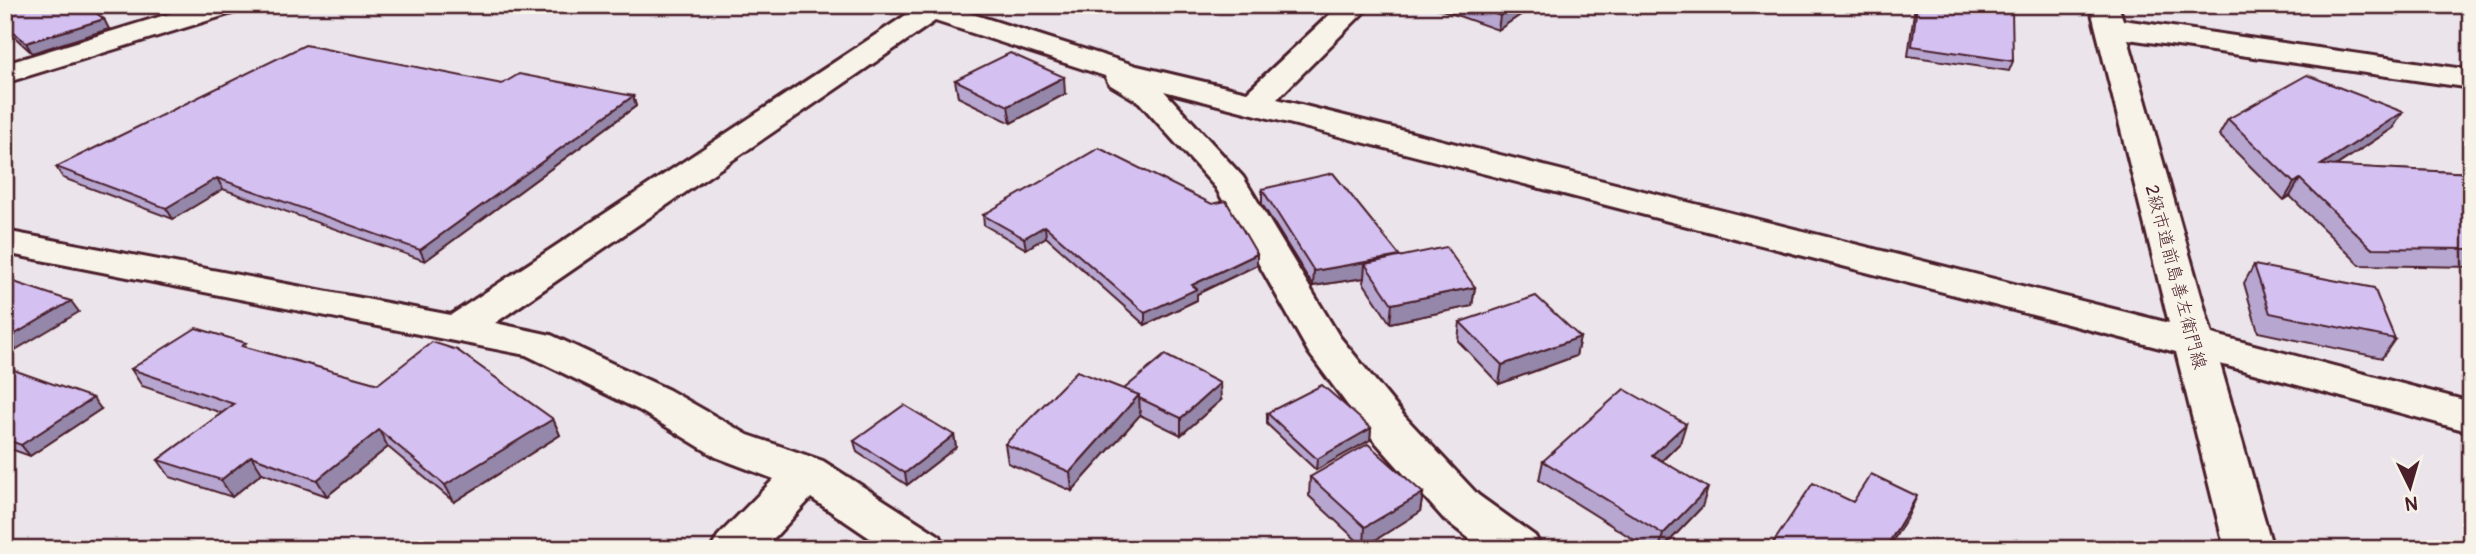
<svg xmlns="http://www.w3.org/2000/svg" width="2476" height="554" font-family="Pangolin,'Klee One',sans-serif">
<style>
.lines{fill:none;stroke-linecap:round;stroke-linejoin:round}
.minor-casing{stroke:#4a1f2b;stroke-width:6}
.minor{fill:#f7f3e8;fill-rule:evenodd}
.wall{fill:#b6a6d0;stroke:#4a1f2b;stroke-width:2}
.shaded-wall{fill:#9487a9;stroke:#4a1f2b;stroke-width:2}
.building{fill:#d4c1f2;stroke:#4a1f2b;stroke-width:2}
.labels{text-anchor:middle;stroke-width:7;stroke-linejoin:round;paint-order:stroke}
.street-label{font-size:18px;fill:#4a1f2b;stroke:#f7f3e8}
</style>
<rect width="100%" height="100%" fill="#ece4eb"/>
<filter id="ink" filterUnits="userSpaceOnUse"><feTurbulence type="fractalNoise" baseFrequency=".0143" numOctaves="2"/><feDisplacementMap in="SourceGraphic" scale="14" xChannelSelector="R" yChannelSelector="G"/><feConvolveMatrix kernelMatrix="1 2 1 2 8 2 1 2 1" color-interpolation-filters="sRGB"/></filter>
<g filter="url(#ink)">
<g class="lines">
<!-- minor casing -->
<g class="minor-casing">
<path id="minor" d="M198,5h45l-4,6 -234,72v-19z
M900,5h44l193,61 110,26 93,-87h31l-94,94 892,224 -79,-318h28l5,15 348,50v18l-343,-49 84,295 259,68v30l-251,-68 53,185h-48l-49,-197 -1012,-261 79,86 96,159 65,80 74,79 57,41 7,13h-59l-39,-30 -72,-81 -63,-85 -93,-165 -77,-86 -30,-18 -4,-8 -170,-55 -440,302 56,12 118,55 79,45 75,26 117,75 7,13h-61l-75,-51 -47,51h-53l7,-13 56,-57 -58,-22 -77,-47 -113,-55 -521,-102v-22l446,84 458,-302z"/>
</g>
<!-- minor -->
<use href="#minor" class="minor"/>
</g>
<!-- wall -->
<path class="wall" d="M5,5l104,24 -77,24 -27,-25z
M1428,5h107l-37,25z
M1915,5h73l25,56 -4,10 -101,-15z
M955,80l110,14 -54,29 -53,-26z
M502,84l131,12 3,10 -211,155 -202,-72 -50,30 -110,-41 -7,-11z
M2228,119l165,9 -57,38 135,7v94l-111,-2 -70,-69 -6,4 -65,-65z
M1262,189l138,67 75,31 -3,19 -82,17 -27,-41 1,-4 -51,8 -51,-82z
M983,215l274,39v11l-60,29v6l-52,25 -99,-88 -20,12 -42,-24z
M2254,265l141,74 -13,19 -124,-26 -14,-49z
M1460,322l120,15 -4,19 -77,28 -41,-43z
M249,348l129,36 175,35 7,16 -106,67 -66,-55 -61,49 -65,-23 -30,24 -62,-20 -12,-17 64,-47 -80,-27 -11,-17z
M5,367l96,42 -71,47 -25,-9z
M1124,389l97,11 -40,35 -41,-20 -68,76 -64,-28 -3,-19z
M1267,413l104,15 -1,12 -54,30 -49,-46z
M954,435l2,12 -49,38 -50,-33 -3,-11z
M1680,443l-18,18 40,46 -40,42h-13l-110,-69 4,-19z
M1310,477l113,16 -3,19 -56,35 -55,-51z"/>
<!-- shaded-wall -->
<path class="shaded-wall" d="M1516,5h19l-37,25 2,-14z
M104,19l5,10 -77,24 -6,-10z
M1064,77l1,17 -54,29 -3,-17z
M633,96l3,10 -211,155 -5,-11z
M2403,112l-10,16 -82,54 10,-17z
M217,178l6,11 -50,30 -7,-11z
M2300,179l-10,17 -6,4 10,-17z
M1045,226l1,11 -20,12 -2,-11z
M1257,254v11l-60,29v6l-52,25v-12l47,-28z
M1400,256l-35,8 -1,14 -51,8 1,-15z
M1475,287l-3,19 -82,17 2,-19z
M71,301l8,11 -74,44v-16z
M1580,337l-4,19 -77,28 3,-19z
M1220,383l1,17 -40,35v-17z
M1139,395l1,20 -68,76 -2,-19z
M93,398l8,11 -71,47 -9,-11z
M553,419l7,16 -106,67 -9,-17z
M1686,424l-6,19 -33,32 5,-20z
M1371,428l-1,12 -54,30 1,-11z
M379,430l9,17 -61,49 -10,-16z
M954,435l2,12 -49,38 -2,-12z
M251,456l11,17 -30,24 -11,-17z
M1708,488l-6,19 -40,42h-3l4,-15z
M1423,493l-3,19 -56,35 1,-20z
M1917,496l-9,20 -20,33h-3z"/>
<!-- building -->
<path class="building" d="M5,5h81l18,14 -78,24 -21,-19z
M1469,5h47l-16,11z
M1917,5h71l24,4 1,52 -101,-15z
M305,45l197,39 17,-10 114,22 -213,154 -203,-72 -51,30 -110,-41z
M1010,53l54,24 -56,29 -53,-26z
M2307,75l96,37 -82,53 150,8v76l-100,-1 -71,-69 -6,4 -66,-64z
M1099,148l113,56 14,-3 31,53 -65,31 5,4 -52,24 -100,-87 -21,12 -41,-23z
M1333,173l67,83 -86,15 -52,-82z
M1446,247l29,40 -83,17 -27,-40z
M2254,265l120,23 21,51 -125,-26z
M5,279l66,22 -66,39z
M1536,296l44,41 -78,28 -42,-43z
M196,328l50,15 -4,3 136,38 54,-42 25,8 96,69 -108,66 -66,-55 -62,50 -66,-24 -30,24 -63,-20 76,-56 -103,-35z
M1165,355l55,28 -39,35 -42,-20v-3l-15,-6z
M5,367l88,31 -72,47 -16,-6z
M1077,371l62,24 -69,77 -65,-28z
M1322,385l49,43 -54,31 -50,-46z
M1624,389l62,35 -34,31 56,33 -45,46 -120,-73z
M904,405l50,30 -49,38 -51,-32z
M1368,444l55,49 -58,34 -55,-50z
M1871,474l46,22 -32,53h-116l44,-66 40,19z
M1749,542l12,7h-17z"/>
</g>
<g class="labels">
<!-- street labels -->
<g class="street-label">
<text transform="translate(2176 277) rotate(75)" y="6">2級市道前島善左衛門線</text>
</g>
</g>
<!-- margin -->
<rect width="2476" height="554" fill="none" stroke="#f7f3e8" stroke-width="28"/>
<rect x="14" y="14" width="2448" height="526" fill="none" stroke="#4a1f2b" stroke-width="2.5" filter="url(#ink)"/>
<!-- north arrow -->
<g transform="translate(2410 487) rotate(175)" stroke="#f7f3e8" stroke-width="5" paint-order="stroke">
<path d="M0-5L12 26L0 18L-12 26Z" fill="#4a1f2b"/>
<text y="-10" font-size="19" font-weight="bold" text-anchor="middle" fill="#4a1f2b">N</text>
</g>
</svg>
